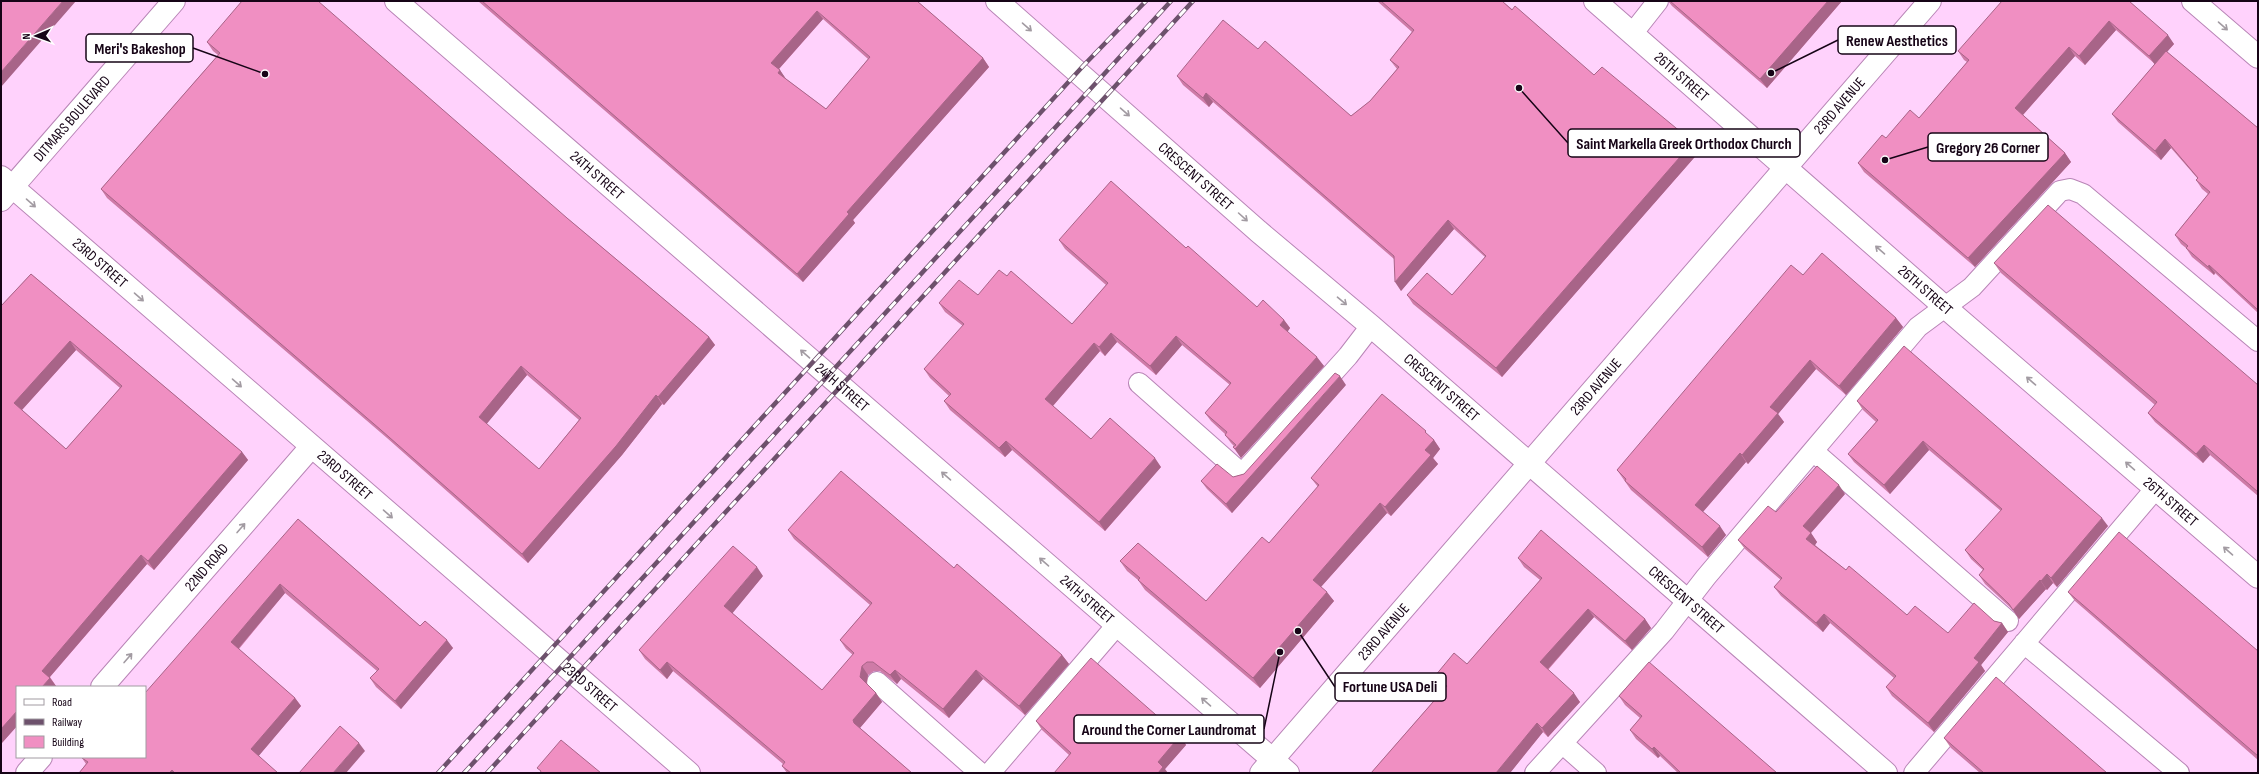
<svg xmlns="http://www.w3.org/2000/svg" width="2259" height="774" font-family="'Sofia Sans Condensed',sans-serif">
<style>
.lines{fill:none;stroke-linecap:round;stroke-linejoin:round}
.lane-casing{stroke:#b885b6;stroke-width:22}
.street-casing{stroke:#b885b6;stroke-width:24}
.secondary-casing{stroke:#b885b6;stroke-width:24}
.lane{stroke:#fff;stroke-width:20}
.street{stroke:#fff;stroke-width:22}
.secondary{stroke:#fff;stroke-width:22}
.rail-casing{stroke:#6d516c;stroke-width:4.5}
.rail{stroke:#fff;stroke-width:3;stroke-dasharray:9;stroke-linecap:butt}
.wall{fill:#ce7ba7;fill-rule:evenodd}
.shaded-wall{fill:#a86488}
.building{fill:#f08fc2;stroke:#a86488;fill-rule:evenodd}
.oneway{stroke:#a29ba2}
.labels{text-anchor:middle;stroke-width:4;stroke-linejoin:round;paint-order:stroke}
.street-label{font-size:15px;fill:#160416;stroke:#fff}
.leader{fill:none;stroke:#160416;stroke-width:1.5}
.callout-dot{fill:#160416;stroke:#fff;stroke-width:1.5}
.callout{fill:#fff;stroke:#160416;stroke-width:1.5}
.callout-label{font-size:16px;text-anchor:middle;font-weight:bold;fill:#160416}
</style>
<rect width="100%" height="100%" fill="#ffd2fc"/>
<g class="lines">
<!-- lane casing -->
<g class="lane-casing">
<path id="lane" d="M1632,34l26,-33
M1139,383l103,91 106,-118 23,-30
M1813,451l195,170
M2024,643l155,130
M877,682l103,91
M1562,743l34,30
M990,773l127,-148
M1535,773l129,-142 42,-54 212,-250 54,-40 88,-96 10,-2 13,5 175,147
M1914,773l242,-285"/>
</g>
<!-- street casing -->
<g class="street-casing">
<g id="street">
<path id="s1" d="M396,1l892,772"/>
<path id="s2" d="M997,1l261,230 113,95 515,447"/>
<path id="s3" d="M1595,1l351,307 312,269"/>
<path d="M2193,1l65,56"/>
<path id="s4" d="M1,177l688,596"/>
<path id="s5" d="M102,687l209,-240"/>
<path d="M27,773l14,-16"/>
<path id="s6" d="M1261,773l669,-772"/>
</g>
</g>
<!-- secondary casing -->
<g class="secondary-casing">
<g id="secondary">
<path id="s7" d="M1,200l173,-199"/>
</g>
</g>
<!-- lane -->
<use href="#lane" class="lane"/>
<!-- street -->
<use href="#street" class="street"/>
<!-- secondary -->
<use href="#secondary" class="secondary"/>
<!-- rail casing -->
<g class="rail-casing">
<path id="rail" d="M438,773l646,-708 62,-64
M464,773l707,-772
M487,773l706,-772"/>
</g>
<!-- rail -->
<use href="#rail" class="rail"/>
</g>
<!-- wall -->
<path class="wall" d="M478,1h439l66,57 6,9 -136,153 2,3 -52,59zM823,19l45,40 -42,50 -40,-30 -7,-10z
M1377,1h125l92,74 106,76 -198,226 -89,-73 -6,-9h45l33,-38 -31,-28 -53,62 -7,-32 -181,-157 -4,5 -26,-22 -6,-9 81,-27 93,67 19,-15 27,-32 -7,-9 22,-28z
M1668,1h174l-75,87 -95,-82z
M2129,1l45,43 -7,8 91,76v185l-43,-40 -1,2 -22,-18 -6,-9 -5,-4 -6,-9 33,-41 -6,-5 -6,-9 2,-1 -27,-31 -10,12 -43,-38 -6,-8 43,-50 -39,-34 -31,35 -10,-9 -52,59 42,38 6,9 -96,105 -111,-95 -6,-9 28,-25 33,-20 48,-56 -3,-2 -6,-9z
M207,42l360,176 142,119 6,8 -51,60 -2,-1 -40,51 -94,108 -141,-125 -280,-240 -6,-9 117,-134 -5,-4zM527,375l52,45 -40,49 -53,-45z
M1059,240l127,8 71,59 27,13 6,8 -3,4 37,34 -83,92 -8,-11 1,-1 -3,-3 -6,-8v-1l-14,-13 -6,-8 25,-28 -48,-40 -26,30 -39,-33 -12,14 -5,-5 -47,55 38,33 70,28 -56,64 -93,-81 -7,7 -55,-47 -6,-9 5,-5 -19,-18 -6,-9 39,-43 -18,-14 -6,-9 39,-8 29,-19 65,48 34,-39 -41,-36z
M1994,263l264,122v111l-48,-41 -7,8 -48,-41 -7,-9 7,-8 -154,-132z
M31,274l211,178 6,8 -94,110 -7,-6 -97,113 6,9 -39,1v39l-16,18v-438zM76,350l44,38 -54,61 -44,-39z
M1803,275l93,43 7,9 -57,68 -30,-26 -38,45 6,8 -36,42 -2,-2 -43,50 23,23 -18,22 -77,-67 -14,-20z
M1346,385l-114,128 -25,-24 -6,-8 32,-4 11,-3z
M1857,401l251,125 -51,61 -4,-4 -6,7 -1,-1 -27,30 -6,-9 -28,-26 -6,-9 4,-5 -12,-11 -6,-9 36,-39 -72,-61 -39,44 -36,-32 -6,-8 28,-32 -13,-12z
M1434,440l6,9 -7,9 5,6 -47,52 -4,-3 -66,74 13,14 -74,87 -115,-98 -7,-10 -11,-9 -7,-10 86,40 63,-58 49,-56 -7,-9z
M1845,494l-34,39 6,9 -2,3 31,25 61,45 41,18 46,-12 8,2 6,9 -27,33 4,6 -51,61 -42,-36 -6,-9 8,-9 -64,-55 -7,9 -42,-36 -7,-9 7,-7 -36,-31 -7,-9 38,-28z
M298,519l122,107 33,22 -52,61 -25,-22 -6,-9 7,-7 -92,-78 -46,56 56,49 6,8 -43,50 20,17h-199l7,-9 -4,-6 63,-1z
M788,530l166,38 108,87 7,9 -44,51 -42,-36 -34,39 -48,-39 -4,5 -17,-13h-6l-6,4 -1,9 9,9 6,9 -22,26 52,45h-125l-5,-7 1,-2 -110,-93 -6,8 -22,-20 -6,-9 124,-74 -31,37 90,77 31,-35 -7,-6 -6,-9 30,-35 -76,-66z
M1518,558l127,61 6,9 -19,22 -38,-33 -46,53 32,32 -32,35 -5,-5 -33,41h-139l74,-85 -4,-4 -6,-8 32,-12 73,-84 -16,-13z
M2068,592l190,59v109l-183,-159z
M1619,696l158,77h-99l-18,-17 -2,2 -22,-19 -6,-9 10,-12 -15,-13z
M1036,721l144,15 6,9 -21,24 -96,-14 -27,-25z
M1944,738l163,35h-127l-29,-25z"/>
<!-- shaded-wall -->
<path class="shaded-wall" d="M63,1h13l-75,86v-15z
M1828,1h14l-75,87 -7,-9z
M817,11l6,8 -46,52 -6,-8z
M2109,21l7,9 -31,35 -6,-9z
M2168,35l6,9 -19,21 -6,-9z
M2069,47l6,9 -54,61 -6,-9z
M983,58l6,9 -136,153 2,3 -52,59 -6,-8 50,-62z
M780,70l6,9 -8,-6z
M1206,93l7,9 -4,5 -6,-9z
M2165,139l6,9 -10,12 -6,-9z
M1693,142l7,9 -198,226 -6,-9z
M2065,153l6,9 -96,105 -7,-9z
M1448,220l6,9 -53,62 -6,-9z
M2209,265l6,8 -1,2 -6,-8z
M1896,318l7,9 -57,68 -7,-9z
M1284,320l6,8 -4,6 -6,-9z
M1111,333l6,9 -12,14 -6,-9z
M1176,336l6,9 -26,30 -6,-9z
M709,337l6,8 -51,60 -6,-8z
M70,341l6,9 -56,62 -6,-9z
M1094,343l6,8 -49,57 -6,-9z
M1317,357l7,9 -83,92 -6,-9z
M1810,360l6,9 -38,45 6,8 -36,42 -6,-9 28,-48z
M521,366l6,9 -42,51 -6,-9z
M1340,376l6,9 -114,128 -6,-9z
M656,395l6,9 -40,51 -94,108 -6,-9z
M1434,440l6,9 -7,9 5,6 -47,52 -6,-9 40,-57z
M1006,441l6,9 -7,7 -6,-9z
M1923,441l6,9 -39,44 -6,-9z
M2204,445l6,10 -7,8 -7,-9z
M242,452l6,8 -94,110 -6,-9z
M1740,453l6,9 -45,52 -6,-9z
M1155,458l6,9 -56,64 -6,-9z
M1839,485l6,9 -36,41 -6,-9z
M1380,503l7,10 -68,76 -6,-9z
M2102,518l6,8 -51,61 -6,-9z
M1720,526l6,9 -18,22 -6,-10z
M1811,533l6,9 -4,6 -7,-9z
M141,555l6,9 -99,115 -6,-8z
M757,567l6,9 -32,39 -7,-9z
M2047,574l6,9 -6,7 -6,-9z
M2040,580l6,9 -27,30 -6,-9z
M280,584l5,9 -48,57 -6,-8z
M1327,592l7,9 -74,87 -7,-10z
M1588,609l6,8 -48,54 -6,-9z
M1824,614l6,9 -7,9 -7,-9z
M1645,619l6,9 -19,22 -7,-9z
M2002,623l6,9 -27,33 4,6 -51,61 -6,-9 46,-65z
M447,640l6,8 -52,61 -6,-8z
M1062,655l7,9 -44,51 -6,-9z
M667,662l6,9 -6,8 -7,-9z
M862,666l6,9 -2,11 -6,-9z
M895,670l6,9 -4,5 -7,-9z
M976,670l7,9 -34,39 -6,-9z
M50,678l6,8v1h-14z
M876,693l6,9 -23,27 -5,-6 -1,-3z
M1574,693l6,9 -32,35 -6,-9z
M295,698l6,8 -44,52 -6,-9z
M17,711v15l-16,18v-15z
M1537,723l6,9 -33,41h-14z
M1180,736l6,9 -21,24 3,4h-10v-11z
M359,743l6,8 -19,22h-13z
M1654,747l6,9 -2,2 -6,-9z
M172,770l2,3h-5z"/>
<!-- building -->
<path class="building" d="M1,1h62l-62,71z
M242,1h76l249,217 142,119 -51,60 -2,-2 -40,51 -94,108 -141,-124 -280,-241 119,-136 -13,-11zM521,366l60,52 -42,51 -60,-52z
M482,1h435l66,57 -136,154 2,2 -52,60zM817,11l53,46 -44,52 -48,-36 2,-3 -9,-7z
M1381,1h121l10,9 3,-4 79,69 8,-8 91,75 -197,226 -89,-73 20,-22 25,22 34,-39 -38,-36 -53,62 -1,-26 -188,-163 -3,5 -26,-22 46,-56 35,29 7,-8 86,75 19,-15 29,-34 -9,-7 24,-30z
M1670,1h158l-68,78z
M2002,1h127l39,34 -19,21 -40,-35 -30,35 -10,-9 -54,61 50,45 -97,105 -110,-95 24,-28 4,3 24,-28 9,8 50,-58 -11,-9z
M2166,51l92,77v182l-49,-45 -1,2 -22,-19 2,-2 -13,-11 35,-43 -14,-12 2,-2 -33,-39 -10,12 -43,-37z
M1111,181l75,67 2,-2 69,61 6,-7 21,20 -4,5 37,32 -82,92 -2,-2 3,-2 -11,-10 2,-3 -22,-19 26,-30 -55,-47 -26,30 -39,-33 -12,14 -5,-4 -49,56 46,40 19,-21 45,40 -56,64 -93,-81 -7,7 -55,-47 7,-7 -27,-25 40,-45 -25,-21 20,-23 19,15 21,-25 8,6 4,-5 61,53 36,-41 -49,-43z
M2048,205l210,180v107l-54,-47 -8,9 -48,-41 9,-11 -163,-139z
M1822,253l74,65 -57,68 -29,-26 -40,47 8,6 -36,42 -2,-2 -45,52 25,21 -18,21 -77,-66 1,-2 -9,-9 174,-205 12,10z
M31,274l211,178 -94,109 -7,-6 -99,116 8,7 -8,9h-25v24l-16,18v-423zM70,341l52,45 -56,63 -52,-46z
M1904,346l198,172 -51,60 -4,-4 -6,7 -1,-1 -27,30 -4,-6 -30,-29 5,-6 -19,-19 37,-41 -79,-68 -39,44 -36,-31 30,-34 -21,-19z
M1335,373l5,3 -114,128 -25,-23 16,-17 16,13 11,-3z
M1382,394l44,37 -1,1 9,8 -9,10 6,5 -46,52 -5,-4 -67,77 14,12 -74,86 -115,-98 2,-2 -20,-17 18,-18 68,58 56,-64 7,6 50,-58 -8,-7z
M1817,466l22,19 -36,41 8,7 -5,6 40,31 3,-4 58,49 8,-9 33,27 26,-30 20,18 8,2 -28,35 5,4 -51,61 -42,-36 10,-11 -72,-62 -8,9 -42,-36 8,-9 -44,-38 30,-34 8,6z
M841,471l113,97 3,-4 105,91 -43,51 -43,-36 -33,39 -48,-39 -5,5 -17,-13h-6l-5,4 -2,11 16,16 -23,27 1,3 58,50h-121l-9,-7 3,-4 -118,-100 -7,8 -21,-20 94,-104 24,21 -33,39 98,84 32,-37 -14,-13 32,-37 -84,-73z
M298,519l122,107 5,-5 22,19 -52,61 -25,-23 9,-9 -99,-85 -49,58 64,56 -44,51 27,24h-103l-3,-3 -3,3h-90l9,-11 -6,-4 1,-1h62v-64z
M1541,530l104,89 -20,22 -37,-32 -48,53 34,31 -32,35 -5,-5 -41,50h-125l76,-87 -12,-10 19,-23 13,11 75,-86 -24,-20z
M2119,532l139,119v105l-190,-164z
M1091,658l89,78 -22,26 5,5 -5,6h-104l17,-20 -35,-32z
M1649,662l128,111h-96l-27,-26 -2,2 -22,-19 12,-14 -23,-20z
M1996,677l111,96h-123l-40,-35z
M340,726l19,17 -26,30h-34z
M561,740l40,33h-61l1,-2 -4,-3z"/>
<!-- one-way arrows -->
<defs><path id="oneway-shaft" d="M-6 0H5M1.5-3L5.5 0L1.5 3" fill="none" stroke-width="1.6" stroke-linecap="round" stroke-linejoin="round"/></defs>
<g class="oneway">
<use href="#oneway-shaft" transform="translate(2223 26) rotate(41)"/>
<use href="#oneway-shaft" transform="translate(1027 27) rotate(41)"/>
<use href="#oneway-shaft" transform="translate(1125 112) rotate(41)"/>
<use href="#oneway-shaft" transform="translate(31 203) rotate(41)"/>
<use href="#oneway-shaft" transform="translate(1243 217) rotate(42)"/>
<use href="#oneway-shaft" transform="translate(1880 250) rotate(-139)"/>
<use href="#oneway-shaft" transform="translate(139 297) rotate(41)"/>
<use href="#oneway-shaft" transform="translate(1342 301) rotate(40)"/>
<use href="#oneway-shaft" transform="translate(805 354) rotate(-139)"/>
<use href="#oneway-shaft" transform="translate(2031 381) rotate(-139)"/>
<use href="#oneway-shaft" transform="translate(237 383) rotate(41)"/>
<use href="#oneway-shaft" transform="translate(2130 466) rotate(-139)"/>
<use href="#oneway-shaft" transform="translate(946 476) rotate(-139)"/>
<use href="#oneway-shaft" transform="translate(388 514) rotate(41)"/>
<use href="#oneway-shaft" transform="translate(241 528) rotate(-49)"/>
<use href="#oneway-shaft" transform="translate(2228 551) rotate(-139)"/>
<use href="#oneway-shaft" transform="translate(1044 562) rotate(-139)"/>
<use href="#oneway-shaft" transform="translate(128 658) rotate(-49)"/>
<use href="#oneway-shaft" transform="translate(1206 702) rotate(-139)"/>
</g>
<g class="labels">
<!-- street labels -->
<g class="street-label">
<text dy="5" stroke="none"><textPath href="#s3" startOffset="115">26TH STREET</textPath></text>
<text dy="5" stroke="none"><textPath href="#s6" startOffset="883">23RD AVENUE</textPath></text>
<text dy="5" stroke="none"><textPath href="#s7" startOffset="108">DITMARS BOULEVARD</textPath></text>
<text dy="5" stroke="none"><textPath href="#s1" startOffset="266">24TH STREET</textPath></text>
<text dy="5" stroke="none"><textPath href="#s2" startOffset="265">CRESCENT STREET</textPath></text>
<text dy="5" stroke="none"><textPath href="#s4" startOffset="131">23RD STREET</textPath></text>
<text dy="5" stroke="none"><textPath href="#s3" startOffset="439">26TH STREET</textPath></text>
<text dy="5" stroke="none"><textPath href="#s1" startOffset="590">24TH STREET</textPath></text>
<text dy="5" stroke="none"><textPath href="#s6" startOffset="511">23RD AVENUE</textPath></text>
<text dy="5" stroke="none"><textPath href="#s2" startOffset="589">CRESCENT STREET</textPath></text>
<text dy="5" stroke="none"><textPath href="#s4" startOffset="455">23RD STREET</textPath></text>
<text dy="5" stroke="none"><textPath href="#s3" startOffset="763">26TH STREET</textPath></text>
<text dy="5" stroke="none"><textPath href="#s5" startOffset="159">22ND ROAD</textPath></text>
<text dy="5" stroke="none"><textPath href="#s1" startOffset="914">24TH STREET</textPath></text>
<text dy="5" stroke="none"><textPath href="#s2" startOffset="913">CRESCENT STREET</textPath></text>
<text dy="5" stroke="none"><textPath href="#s6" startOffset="187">23RD AVENUE</textPath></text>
<text dy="5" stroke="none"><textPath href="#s4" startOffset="779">23RD STREET</textPath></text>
</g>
</g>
<!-- callouts -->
<path class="leader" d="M1771 73L1838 40M265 74L193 48M1519 88L1568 143M1885 160L1928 147M1298 631L1335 687M1280 652L1264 729"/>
<g class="callout-dot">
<circle cx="1771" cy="73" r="4"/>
<circle cx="265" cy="74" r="4"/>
<circle cx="1519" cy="88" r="4"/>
<circle cx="1885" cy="160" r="4"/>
<circle cx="1298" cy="631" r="4"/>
<circle cx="1280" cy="652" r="4"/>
</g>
<g class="callout">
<rect x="1838" y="26" width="118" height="28" rx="4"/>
<rect x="86" y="34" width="107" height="28" rx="4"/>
<rect x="1568" y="129" width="232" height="28" rx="4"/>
<rect x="1928" y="133" width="120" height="28" rx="4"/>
<rect x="1335" y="673" width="111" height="28" rx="4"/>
<rect x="1074" y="715" width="190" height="28" rx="4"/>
</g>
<g class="callout-label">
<text x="1897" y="46">Renew Aesthetics</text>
<text x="140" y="54">Meri's Bakeshop</text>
<text x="1684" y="149">Saint Markella Greek Orthodox Church</text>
<text x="1988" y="153">Gregory 26 Corner</text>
<text x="1390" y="692">Fortune USA Deli</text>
<text x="1169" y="735">Around the Corner Laundromat</text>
</g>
<!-- border -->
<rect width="2259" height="774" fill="none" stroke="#160416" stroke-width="4"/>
<!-- legend -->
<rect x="16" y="686" width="130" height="72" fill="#ffffff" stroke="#a29ba2"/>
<rect x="24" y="699" width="20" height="6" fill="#ffffff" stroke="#a29ba2"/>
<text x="52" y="706" font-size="12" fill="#160416">Road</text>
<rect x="24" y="719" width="20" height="6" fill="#6d516c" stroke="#a29ba2"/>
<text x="52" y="726" font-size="12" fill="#160416">Railway</text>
<rect x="24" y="736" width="20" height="12" fill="#f08fc2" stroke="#a29ba2"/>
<text x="52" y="746" font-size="12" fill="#160416">Building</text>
<!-- north arrow -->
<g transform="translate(36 36) rotate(268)" stroke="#ffffff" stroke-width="3" paint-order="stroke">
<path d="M0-3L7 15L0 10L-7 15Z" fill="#160416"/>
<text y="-6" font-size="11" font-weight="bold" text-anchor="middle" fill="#160416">N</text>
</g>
</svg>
